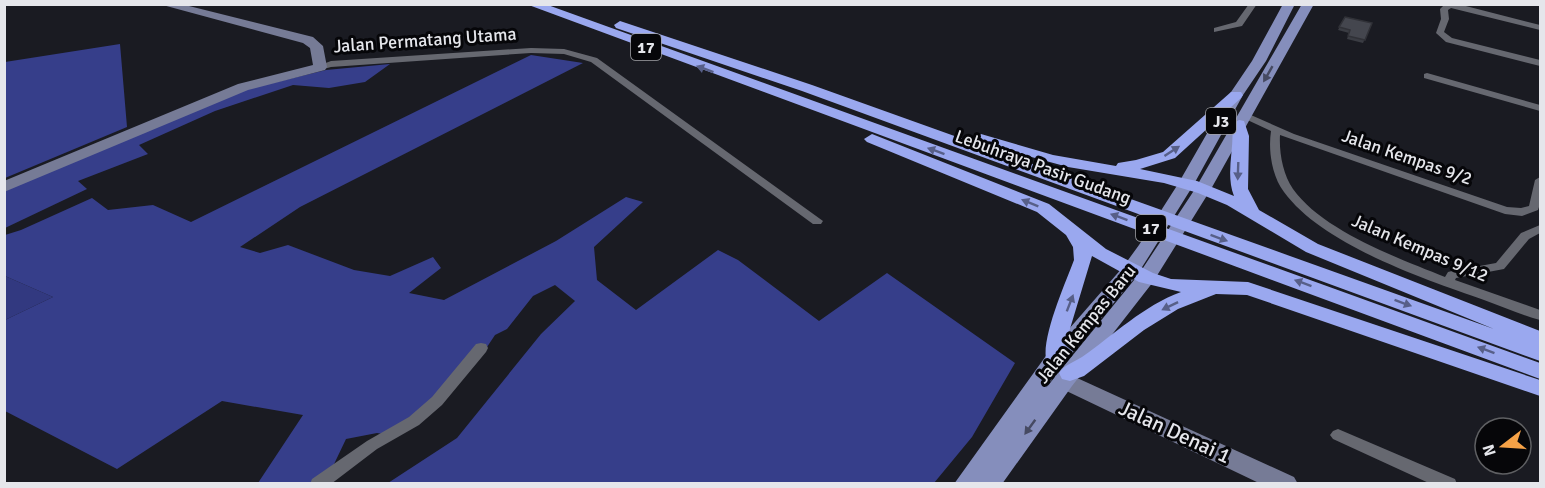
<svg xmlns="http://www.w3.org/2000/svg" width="1545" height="488" font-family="Signika,sans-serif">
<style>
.green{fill:#323980}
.forest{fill:#363e8a}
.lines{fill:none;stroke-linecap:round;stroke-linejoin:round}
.street{fill:#666870;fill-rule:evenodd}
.secondary{fill:#767b96;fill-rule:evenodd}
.primary{fill:#858ebc;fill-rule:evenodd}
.highway{fill:#9aa8ef;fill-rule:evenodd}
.wall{fill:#3a3c43}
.building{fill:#44464e;stroke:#303137;stroke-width:1.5}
.oneway{fill:#575f88}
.oneway2{fill:#464a62}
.labels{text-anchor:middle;stroke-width:6;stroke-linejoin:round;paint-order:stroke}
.shield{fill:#060609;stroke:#a2a3a7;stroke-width:1.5}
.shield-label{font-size:16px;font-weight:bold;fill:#e5e6eb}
.street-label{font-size:18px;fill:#e5e6eb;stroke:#060609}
.near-street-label{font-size:21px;fill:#e5e6eb;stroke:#060609}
</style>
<rect width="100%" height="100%" fill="#1a1b22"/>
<!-- green -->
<path class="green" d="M5,276l48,21 -48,23z"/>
<!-- forest -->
<path class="forest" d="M120,44l7,83 -122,51v-116z
M531,55l52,8 -283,144 -60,40 20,6 28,-8 66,25 36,6 43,-19 8,11 -32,25 35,7 112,-59 70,-44 17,5 -49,45 3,33 39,30 82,-60 20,10 81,61 68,-48 128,90 -43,74 -38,46h-546l69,-45 84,-104 34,-33 -20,-16 -22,11 -26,33 -12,6 -16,24 -84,77 -18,-3 -31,6 -21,44h-67l45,-68 -81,-14 -105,68 -112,-58v-91l48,-23 -48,-21v-41l16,-5 71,-32 16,12 45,-5 38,17z
M390,64l-25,18 -36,6 -36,-3 -78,26 -76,34 9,9 -70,27 9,8 -82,39v-38l234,-99 87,-21z"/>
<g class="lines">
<!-- street -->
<path class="street" d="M1249,4h8l-15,22 -28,6v-4l22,-6z
M1445,4h13l82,21v5l-89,-22 -3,2 1,9 -5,13 8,6 88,22v6l-94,-24 -10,-9 5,-14 -1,-10z
M531,48l33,1 33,9 226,163 -2,3h-8l-222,-162 -27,-8 -33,-1 -200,14 -11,3 -5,-3 16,-6z
M1427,73l113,32v6l-116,-33v-4z
M1244,112l50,22 213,73 14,1 8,-2 6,-26 5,-3v27l-2,6 -16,6 -17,-2 -225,-79c-1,18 3,39 13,54 30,42 105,69 152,88l3,-5 4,-1 44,-8 25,-30 19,-8v8l-11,6 -25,30 -48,9 -1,2 85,30v10c-18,-5 -37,-13 -56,-20 -60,-21 -161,-55 -200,-108 -12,-16 -16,-41 -13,-61l-30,-14v-4z
M481,343l5,1 2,4 -2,4 -44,53 -23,20 -42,24 -46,35h-21l2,-5 55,-38 42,-24 23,-20 44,-53z
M1338,429l117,50 2,5h-26l-98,-45 -3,-4 3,-4z"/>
<!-- secondary -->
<path class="secondary" d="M159,4h22l132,33 10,9 4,21 -2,3 -77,20 -244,102v-11l234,-97 75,-19 -3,-17 -7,-5z
M1064,372l230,105 4,7h-37l-205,-98 -3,-6 3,-6z"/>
<!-- primary -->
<path class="primary" d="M1283,4h12l-29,57 -23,34 -49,89 -43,69 -14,22 -75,90 -16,23 93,-114 56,-85 107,-185h12l-103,185 -58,93 -81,104 -70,98h-48l94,-131 75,-86 16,-22 39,-61 51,-89 23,-34z"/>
<!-- highway -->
<path class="highway" d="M526,4h19l995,359v16z
M620,21l192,64 682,244 -188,-77 -79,-47 -29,-12 -34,-10 -96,-16 -92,-25 -3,-3 8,-5 72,21 63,11 2,-3 18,-3 27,-8 68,-60h10l2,3 -2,3 -66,60 -35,11 57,12 37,15c-9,-23 1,-48 -2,-72l7,-4 5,1 5,15 -1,53 11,21 59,34 222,87v30l-738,-270 -186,-63 -2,-3z
M872,134l177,70 57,45 47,24 18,6 77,3 292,98v16l-293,-101 -31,-1 -38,15 -34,21 -60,46 -14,5 -8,-2 -3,-6c5,-8 15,-11 23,-16 33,-23 61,-51 99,-65l-42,-10 -47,-26 -26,86 -1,17 -3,6 -7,2 -7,-2c-11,-19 18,-83 26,-105l-1,-13 -7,-12 -29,-23 -170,-70 -3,-3z"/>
</g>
<!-- wall -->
<path class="wall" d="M1345,17l27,6 -9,20 -16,-4 2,-6 -11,-3z"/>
<!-- building -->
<path class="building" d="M1345,17l27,6 -7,17 -17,-4 2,-6 -11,-3z"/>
<!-- one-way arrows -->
<defs><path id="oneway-solid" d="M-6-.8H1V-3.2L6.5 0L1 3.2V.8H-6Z" transform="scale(1.5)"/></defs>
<g class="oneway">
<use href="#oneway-solid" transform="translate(705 69) rotate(-160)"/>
<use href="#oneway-solid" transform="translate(936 151) rotate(-160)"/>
<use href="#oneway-solid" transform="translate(1172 151) rotate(-33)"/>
<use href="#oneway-solid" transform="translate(1238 171) rotate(92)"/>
<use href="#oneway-solid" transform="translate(1030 203) rotate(-158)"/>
<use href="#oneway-solid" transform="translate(1119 217) rotate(-160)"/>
<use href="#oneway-solid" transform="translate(1219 238) rotate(20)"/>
<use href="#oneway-solid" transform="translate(1303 283) rotate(-160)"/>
<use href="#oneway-solid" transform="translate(1070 303) rotate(-69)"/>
<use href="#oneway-solid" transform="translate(1403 303) rotate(20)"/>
<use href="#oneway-solid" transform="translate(1170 306) rotate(154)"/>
<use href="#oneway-solid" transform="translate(1486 350) rotate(-160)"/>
</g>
<g class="oneway2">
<use href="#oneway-solid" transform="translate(1268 74) rotate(120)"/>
<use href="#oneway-solid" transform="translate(1030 427) rotate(126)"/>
</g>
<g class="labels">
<!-- shield labels -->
<g class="shield">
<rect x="631" y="34" width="30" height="26" rx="4.5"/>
<rect x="1206" y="108" width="30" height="26" rx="4.5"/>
<rect x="1136" y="215" width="30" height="26" rx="4.5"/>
</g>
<g class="shield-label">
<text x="646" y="53">17</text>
<text x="1221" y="127">J3</text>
<text x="1151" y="234">17</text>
</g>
<!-- street labels -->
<g class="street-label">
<text transform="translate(425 40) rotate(-4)" y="6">Jalan Permatang Utama</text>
<text transform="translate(1407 157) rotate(19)" y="6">Jalan Kempas 9/2</text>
<text transform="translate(1043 167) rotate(20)" y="6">Lebuhraya Pasir Gudang</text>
<text transform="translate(1420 248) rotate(23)" y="6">Jalan Kempas 9/12</text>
<text transform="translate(1086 324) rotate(-51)" y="6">Jalan Kempas Baru</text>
</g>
<!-- near-street labels -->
<g class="near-street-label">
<text transform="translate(1175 432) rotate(25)" y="7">Jalan Denai 1</text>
</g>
</g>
<!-- border -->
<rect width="1545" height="488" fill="none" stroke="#e5e6eb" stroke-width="12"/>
<!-- north arrow -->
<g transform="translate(1503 446) rotate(253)"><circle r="28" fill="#060609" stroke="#5f6063" stroke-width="1.5"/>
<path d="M0-4.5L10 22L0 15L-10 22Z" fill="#f6a247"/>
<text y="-9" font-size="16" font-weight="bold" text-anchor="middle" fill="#e5e6eb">N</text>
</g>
</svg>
